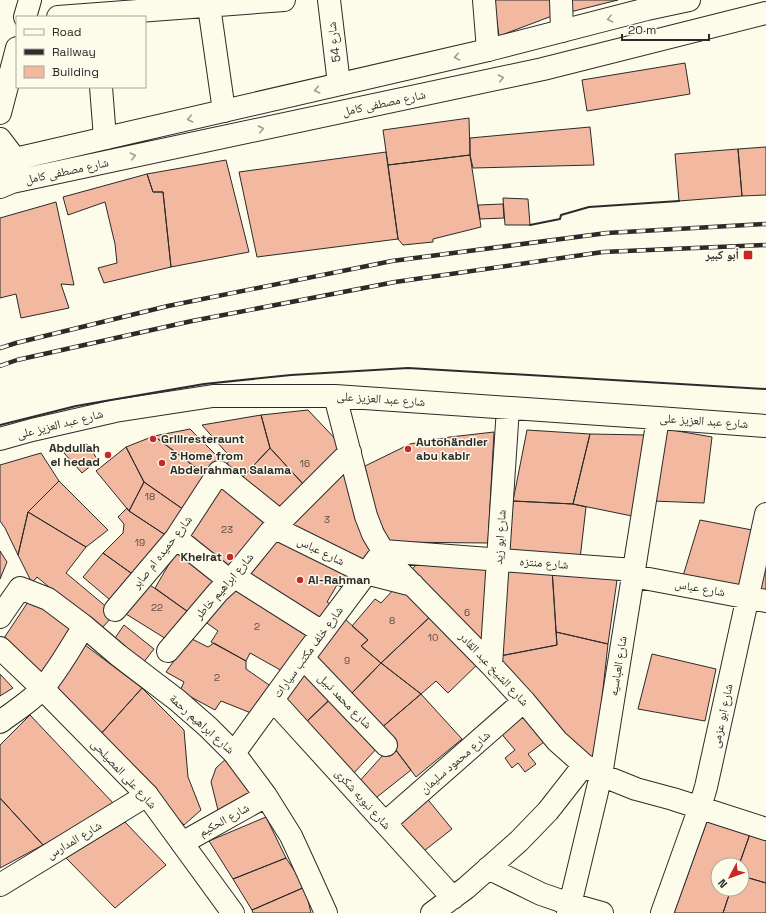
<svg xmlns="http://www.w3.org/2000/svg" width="766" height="913" font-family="'Space Grotesk','Noto Naskh Arabic',sans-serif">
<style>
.building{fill:#f2b8a0;stroke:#2b2b2b}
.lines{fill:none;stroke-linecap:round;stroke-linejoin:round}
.street-casing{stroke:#2b2b2b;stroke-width:24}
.secondary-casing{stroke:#2b2b2b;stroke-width:24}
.primary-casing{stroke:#2b2b2b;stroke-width:24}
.street{stroke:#fdfbea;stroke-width:22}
.secondary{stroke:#fdfbea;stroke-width:22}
.primary{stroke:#fdfbea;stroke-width:22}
.rail-casing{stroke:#2b2b2b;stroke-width:4.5}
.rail{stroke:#fdfbea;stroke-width:3;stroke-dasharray:9;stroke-linecap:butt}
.wall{stroke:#2b2b2b;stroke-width:2}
.oneway{stroke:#9e9d94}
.poi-dot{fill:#c62828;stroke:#fdfbea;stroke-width:1.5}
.labels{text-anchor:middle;stroke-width:3;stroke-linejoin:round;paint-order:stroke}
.number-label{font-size:10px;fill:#5d4e48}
.street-label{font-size:12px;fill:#2b2b2b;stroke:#fdfbea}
.poi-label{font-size:12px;font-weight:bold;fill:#2b2b2b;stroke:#fdfbea;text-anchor:start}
</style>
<rect width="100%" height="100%" fill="#fdfbea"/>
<!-- building -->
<path class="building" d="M494,0h57l1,16 -53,20z
M569,0h49l-48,12z
M685,63l5,31 -103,17 -5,-31z
M469,118l1,37 -82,10 -5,-35z
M590,127l4,38 -121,3 -3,-13v-17z
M766,147v48l-24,1 -4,-47z
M738,149l4,47 -63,5 -4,-47z
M386,152l12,87 -141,18 -18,-85z
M470,155l11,72 -48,12v3l-30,3 -5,-6 -10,-74z
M226,160l23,92 -78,15 -8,-75h-10l-6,-18z
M147,174l6,18h10l8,75 -67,16 -6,-15 19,-5 -2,-19 -10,-42 -37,13 -5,-18z
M503,198l25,1 2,26h-25z
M56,202l18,83 -13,-1 8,24 -48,10 -5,-24 -16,4v-80z
M503,204l1,14 -24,1 -2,-14z
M308,410l34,36 -37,40 -35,-38 -9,-33z
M261,415l9,33 -28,30 -17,-11 6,-9 -29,-33z
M190,429l30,30 -9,20 -57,-43z
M666,429l46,8 -8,66 -52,-2z
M527,430l63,4 -17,70 -60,-3z
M494,432l-6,111 -99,-1 -16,-35 -8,-41 45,-22 40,-7z
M590,434l56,1 -14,81 -59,-12z
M154,436l57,43 -24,33 -43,-30 -18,-35z
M87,444l11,16 -16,13 -18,-20z
M126,447l18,35 -15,29 -33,-40z
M270,448l35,38 -26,27 -37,-35z
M41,453l18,28 -31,31 -10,43 -13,-27 -5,-7v-56z
M345,464l31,85 -14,15 -75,-38z
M59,481l49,49 -22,17 -58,-35z
M144,482l43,30 -17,26 -41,-27z
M220,486l50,38 -39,48 -49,-36z
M513,501l60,3 13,3 -6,52 -71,-7z
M127,508l2,3 41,27 -32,40 -35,-25 20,-20 1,-9 -6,-7z
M28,512l58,35 -20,26 49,41 -16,17 -32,-29 -30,-25 -5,6 -14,-28z
M700,520l52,10 -10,58 -59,-12z
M276,534l80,40 -12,14 -7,-3 -10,17 5,3 -13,20 -78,-51z
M179,547l41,33 -29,34 -36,-26z
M766,548v44l-9,-1z
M0,551l7,11 -7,17z
M103,553l35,25 -22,27 -33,-28z
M422,558l71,6 -8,86 -77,-76z
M505,568l47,1 5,76 -57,11z
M552,569l65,11 -9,64 -52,-12z
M237,583l73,49 -26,40 -34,-19 -4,8 -35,-19 7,-11 -14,-10z
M150,585l41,29 -20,28 -45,-28z
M396,587l2,6 3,-5 32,26 -52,49 -20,-17 7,-6 -16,-14 23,-27 6,4z
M30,599l44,27 -30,50 -42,-35z
M433,614l49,46 -34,33 -12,-12 -15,13 -40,-31z
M345,619l23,21 -7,6 20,17 -31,32 -37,-38z
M124,625l30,24 -14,18 -29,-23z
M556,632l52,12 -13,117 -31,-25 -64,-69v-11l57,-11z
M190,638l18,9 6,-4 32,18v8l26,18 -16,28 -35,-14 -6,9 -35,-19 4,-9 -18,-10z
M81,642l61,46 -42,47 -49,-48z
M652,654l64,15 -11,52 -67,-12z
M381,663l40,31 -41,35 -30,-34z
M304,667l30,29 -31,29 -25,-26z
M0,674l13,14 -13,8z
M142,688l42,42 4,47 13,33 -17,15 -84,-90z
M421,694l41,45 -46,38 -36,-48z
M332,697l47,49 -28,30 -48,-51z
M30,715l84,89 -71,41 -43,-47v-53z
M522,715l22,27 -16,12 8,10 -11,8 -7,-9 -6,5 -7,-10 10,-8 -15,-18z
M392,745l19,25 -39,31 -15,-17z
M228,757l28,39 -37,18 -8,-32 5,-14z
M425,796l27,33 -32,25 -26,-32z
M0,798l43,47 -43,23z
M709,816l42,15 -12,34h-21v24h13l-8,24h-49z
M266,817l20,41 -53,21 -24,-38z
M125,822l41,43 -51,43 -49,-50z
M751,831l15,6v46l-24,-7v-11h-3z
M286,858l19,29 -53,23 -19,-31z
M742,876l24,7v30h-43l8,-24h11z
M305,887l6,26h-58l-1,-3z"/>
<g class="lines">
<!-- street casing -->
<g class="street-casing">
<path id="street" d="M329,0l10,84
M484,0l4,50
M561,0l1,31
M209,6l15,105
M25,17l5,-17
M58,17l226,-17
M101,87l4,51
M0,113l17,-65
M0,139l15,20
M335,396l31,120 7,18 10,17 9,13 99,101 33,36 33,40 27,24 17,10 35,14 37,10 93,30
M0,439l32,-9 83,-19 98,-15h122l323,22 108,8
M275,528l91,45 47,12
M176,538l54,43
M633,576l133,25
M235,577l87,55
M115,610l61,-72 43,-66 62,50
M0,617l20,-29 28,11 36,27 34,29 59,45 31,27 26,26 32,43 25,40 17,37 18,40
M168,651l50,-59 12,-11 5,-4 1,-3 35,-43 79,-79
M303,658l83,87
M491,665l17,-257
M273,700l180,198
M0,722c15,-11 31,-21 43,-34 16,-19 28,-41 41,-62
M234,753l69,-95 80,-107 251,19
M385,823l139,-122
M182,843l84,-47
M488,868l53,26 29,10 32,9
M0,885l147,-90
M432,913l34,-25 53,-47 29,-30 36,-46
M568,913l33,-138 32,-199 25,-158
M662,913l38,-106 6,-20 60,-273"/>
</g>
<!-- secondary casing -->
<g class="secondary-casing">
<path id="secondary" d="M0,648l43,41 104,106 86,118"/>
</g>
<!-- primary casing -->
<g class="primary-casing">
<path id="primary" d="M0,165l15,-6 473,-109 159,-41 42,-9
M0,187l12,-5 531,-113 223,-56"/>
</g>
<!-- street -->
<use href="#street" class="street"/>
<!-- secondary -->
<use href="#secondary" class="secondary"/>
<!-- primary -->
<use href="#primary" class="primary"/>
<!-- rail casing -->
<g class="rail-casing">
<path id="rail" d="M0,348l16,-5 152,-37 224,-45 215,-28 159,-9
M0,366l17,-6 175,-39 203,-39 208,-30 163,-7"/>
</g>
<!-- rail -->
<use href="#rail" class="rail"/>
<!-- wall -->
<path class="wall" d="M530,225l30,-6 1,-4 28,-8 90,-6
M0,425l76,-19 128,-22 87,-9 117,-7 358,21"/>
</g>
<!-- one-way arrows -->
<defs><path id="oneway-chevron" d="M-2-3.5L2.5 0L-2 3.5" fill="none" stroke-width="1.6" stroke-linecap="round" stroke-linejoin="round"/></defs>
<g class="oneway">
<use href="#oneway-chevron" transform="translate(610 19) rotate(166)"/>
<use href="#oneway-chevron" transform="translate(457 57) rotate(167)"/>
<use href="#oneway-chevron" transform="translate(501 78) rotate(-12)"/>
<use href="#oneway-chevron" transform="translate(317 90) rotate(167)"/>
<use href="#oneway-chevron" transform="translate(190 119) rotate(167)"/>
<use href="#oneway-chevron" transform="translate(261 129) rotate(-12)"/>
<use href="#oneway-chevron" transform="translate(133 156) rotate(-12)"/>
</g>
<!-- markers -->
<g class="poi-dot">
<rect x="743" y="250" width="10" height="10" rx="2"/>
<circle cx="153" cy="439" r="4"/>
<circle cx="408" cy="449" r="4"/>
<circle cx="108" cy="455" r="4"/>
<circle cx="162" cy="463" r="4"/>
<circle cx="230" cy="557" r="4"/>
<circle cx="300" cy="580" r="4"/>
</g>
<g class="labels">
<!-- number labels -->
<g class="number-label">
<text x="305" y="467">16</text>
<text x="150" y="500">18</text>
<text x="327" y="523">3</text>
<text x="227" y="533">23</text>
<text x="140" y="546">19</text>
<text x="157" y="611">22</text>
<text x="467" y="616">6</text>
<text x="392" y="624">8</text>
<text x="257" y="630">2</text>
<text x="433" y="641">10</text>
<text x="347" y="664">9</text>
<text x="217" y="681">2</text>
</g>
<!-- street labels -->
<g class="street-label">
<text transform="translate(334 42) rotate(-97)" y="4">شارع 54</text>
<text transform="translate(384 103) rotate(-12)" y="4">شارع مصطفى كامل</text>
<text transform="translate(67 171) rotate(-12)" y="4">شارع مصطفى كامل</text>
<text transform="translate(381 399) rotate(4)" y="4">شارع عبد العزيز على</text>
<text transform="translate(704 421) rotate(4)" y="4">شارع عبد العزيز على</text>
<text transform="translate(60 424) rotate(-14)" y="4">شارع عبد العزيز على</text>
<text transform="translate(500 537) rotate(-86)" y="4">شارع ابو زيد</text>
<text transform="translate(321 551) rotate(26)" y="4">شارع عباس</text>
<text transform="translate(162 552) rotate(-52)" y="4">شارع حميده ام صابر</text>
<text transform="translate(544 563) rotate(4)" y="4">شارع منتزه</text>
<text transform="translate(224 586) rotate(-49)" y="4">شارع ابراهيم خاطر</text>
<text transform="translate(700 588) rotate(10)" y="4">شارع عباس</text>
<text transform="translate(308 652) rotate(-54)" y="4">شارع خلف مكتب سيارات</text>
<text transform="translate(618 666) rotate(-81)" y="4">شارع العباسيه</text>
<text transform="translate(494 669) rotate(47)" y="4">شارع الشيخ عبد القادر</text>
<text transform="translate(345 701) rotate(46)" y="4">شارع محمد نبيل</text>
<text transform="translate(722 716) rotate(-78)" y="4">شارع ابو عزمى</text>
<text transform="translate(202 724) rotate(42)" y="4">شارع ابراهيم رحمة</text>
<text transform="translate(455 762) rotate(-41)" y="4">شارع محمود سليمان</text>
<text transform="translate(124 774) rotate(47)" y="4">شارع على المصيلحى</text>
<text transform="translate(363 799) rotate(48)" y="4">شارع نبويه شكرى</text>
<text transform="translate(224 820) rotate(-29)" y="4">شارع الحكيم</text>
<text transform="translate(74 840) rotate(-31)" y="4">شارع المدارس</text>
</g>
<!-- poi labels -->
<g class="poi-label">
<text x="739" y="259" text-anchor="end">أبو كبير</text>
<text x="161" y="443">Grillresteraunt</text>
<text x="416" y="446">Autohändler<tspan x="416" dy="14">abu kabir</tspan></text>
<text x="100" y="452" text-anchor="end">Abdullah<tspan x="100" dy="14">el hedad</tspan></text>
<text x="170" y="460">3 Home from<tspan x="170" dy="14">Abdelrahman Salama</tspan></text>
<text x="222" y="561" text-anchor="end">Kheirat</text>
<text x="308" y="584">Al-Rahman</text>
</g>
</g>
<!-- legend -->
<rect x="16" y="16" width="130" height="72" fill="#fdfbea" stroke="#a9a89e"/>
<rect x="24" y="29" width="20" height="6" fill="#fdfbea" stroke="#a9a89e"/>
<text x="52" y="36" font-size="12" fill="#2b2b2b">Road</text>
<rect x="24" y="49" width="20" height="6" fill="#2b2b2b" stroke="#a9a89e"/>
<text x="52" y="56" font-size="12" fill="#2b2b2b">Railway</text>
<rect x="24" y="66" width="20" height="12" fill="#f2b8a0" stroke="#a9a89e"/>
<text x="52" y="76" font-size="12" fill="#2b2b2b">Building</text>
<!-- north arrow -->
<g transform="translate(730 877) rotate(229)"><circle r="19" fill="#fdfbea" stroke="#a9a89e"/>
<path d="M0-3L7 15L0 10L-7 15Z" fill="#c62828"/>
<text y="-6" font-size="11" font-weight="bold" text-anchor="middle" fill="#2b2b2b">N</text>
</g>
<!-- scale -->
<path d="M622 34v6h87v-6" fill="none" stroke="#2b2b2b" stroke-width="2"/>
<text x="628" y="34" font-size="12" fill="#2b2b2b" stroke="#fdfbea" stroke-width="3" paint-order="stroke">20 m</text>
</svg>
